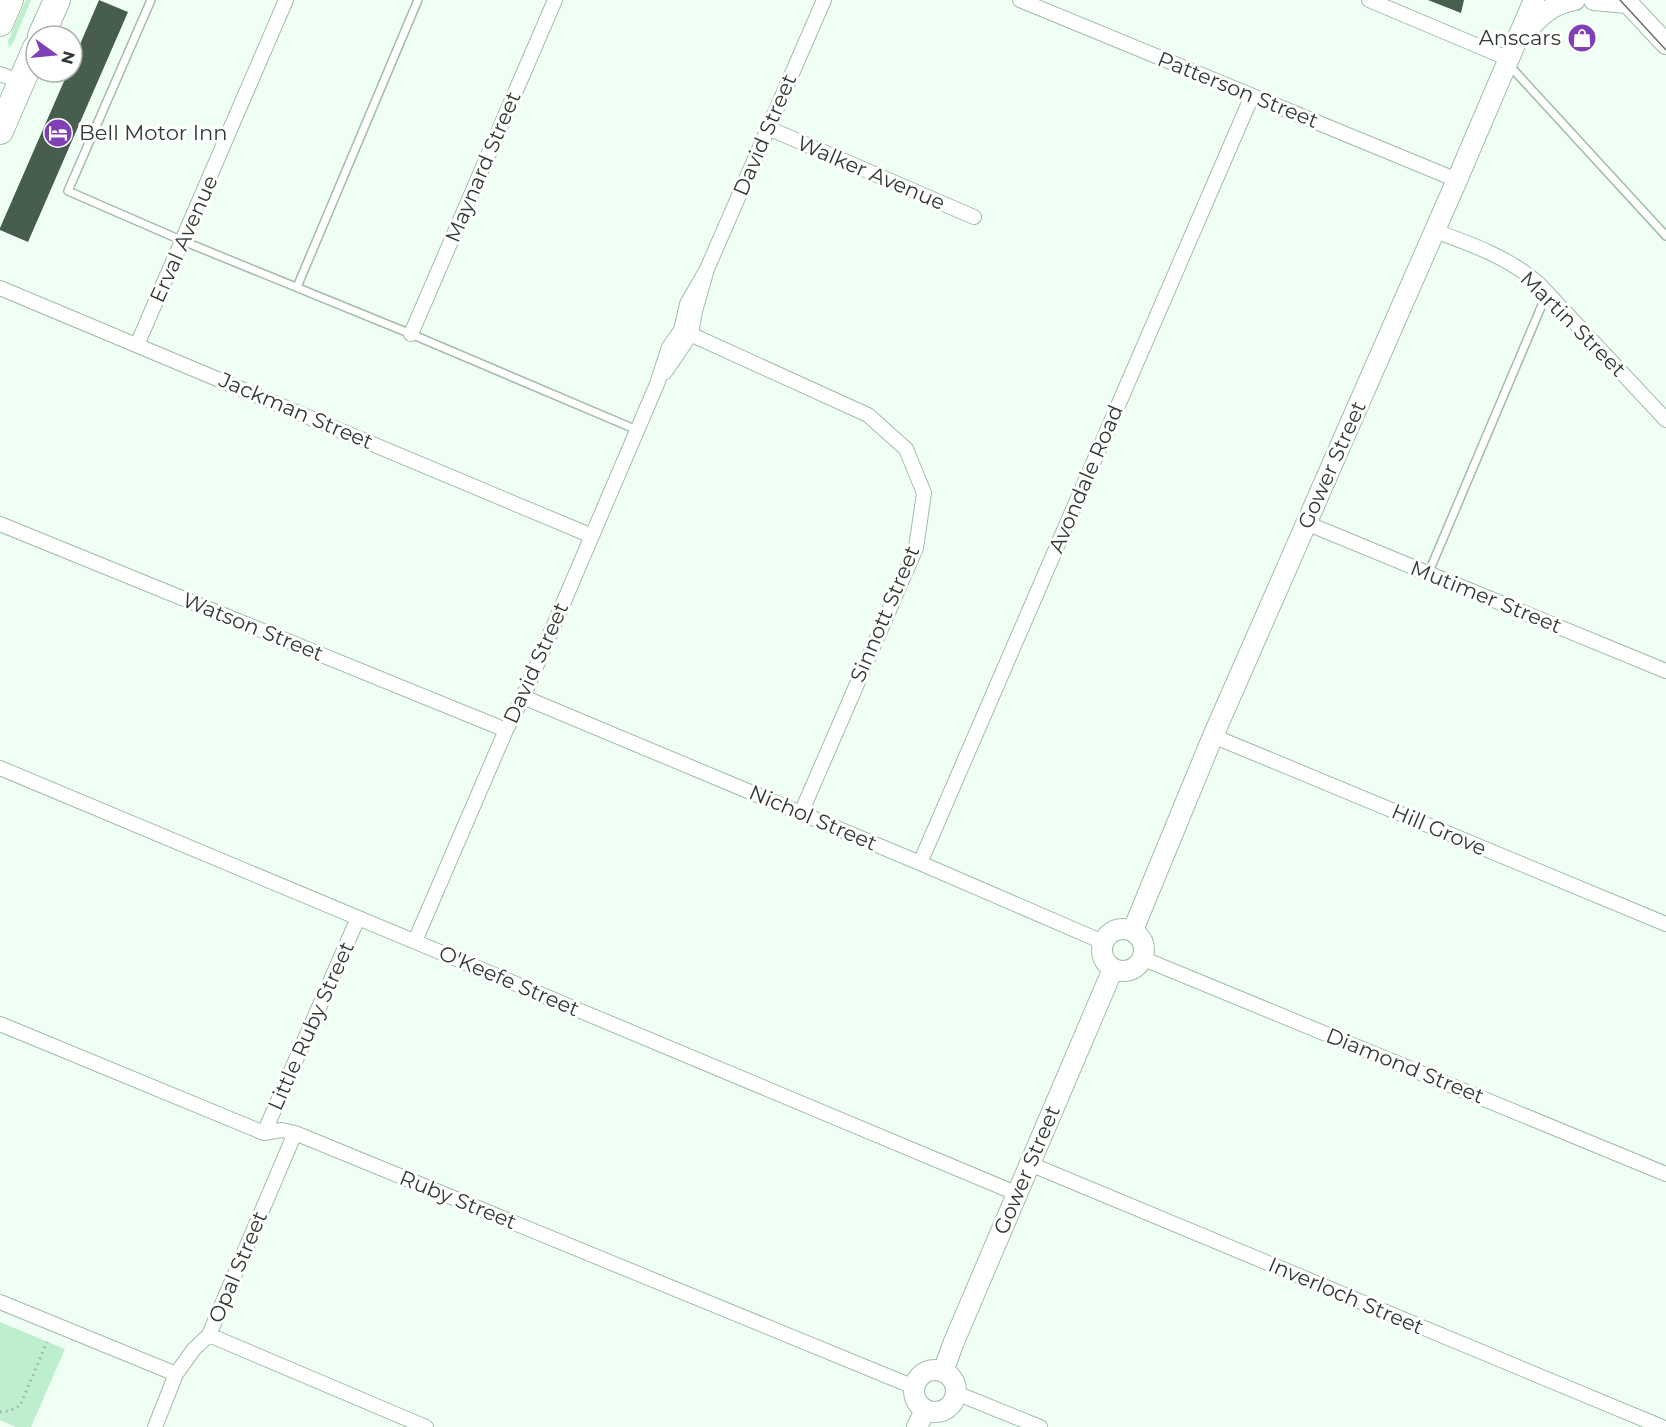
<svg xmlns="http://www.w3.org/2000/svg" width="1666" height="1427" font-family="Montserrat,sans-serif">
<style>
.green{fill:#bdeece}
.building{fill:#475e4f}
.lines{fill:none;stroke-linecap:round;stroke-linejoin:round}
.lane-casing{stroke:#a3bcab;stroke-width:10}
.street-casing{stroke:#a3bcab;stroke-width:16}
.secondary-casing{stroke:#a3bcab;stroke-width:22}
.highway-casing{stroke:#a3bcab;stroke-width:28}
.path{stroke:#a3b0a7;stroke-width:3;stroke-dasharray:1.5 4.5;stroke-linecap:butt}
.lane{stroke:#fff;stroke-width:7}
.street{stroke:#fff;stroke-width:14}
.secondary{stroke:#fff;stroke-width:20}
.highway{stroke:#fff;stroke-width:26}
.tram{stroke:#626d65;stroke-width:1.5}
.labels{text-anchor:middle;stroke-width:6;stroke-linejoin:round;paint-order:stroke}
.poi-label{font-size:21px;fill:#303a33;stroke:#fff;text-anchor:end}
.street-label{font-size:21px;fill:#303a33;stroke:#fff}
</style>
<rect width="100%" height="100%" fill="#effff4"/>
<!-- green -->
<path class="green" d="M26,0h5l-18,43 -4,5 -1,-7z
M0,1322l65,27 -34,78h-15l-16,-7z"/>
<!-- building -->
<path class="building" d="M99,0l29,12 -100,230 -28,-12v-2l68,-156h4v-9z
M1428,0h36l-3,13z"/>
<g class="lines">
<!-- lane casing -->
<g class="lane-casing">
<path id="lane" d="M151,0l-83,191 115,50 228,93 226,96
M1509,65l157,171
M297,287l121,-287
M1428,574l119,-281"/>
</g>
<!-- street casing -->
<g class="street-casing">
<path id="street" d="M1020,0l437,180
M1369,0l140,59
M0,74l22,8
M768,128l206,89
M1435,231c36,13 75,27 104,53l127,136
M0,288l592,248
M681,330l187,85 38,34 18,44 -8,55 -115,265
M411,334l144,-334
M137,345l149,-345
M665,372l26,-38 4,-23 12,-42 117,-269
M1306,523l360,148
M0,524l506,206
M523,697l397,166 183,79
M1213,736l453,188
M0,768l1018,426
M920,863l332,-767
M415,941l91,-211 17,-33 134,-313 12,-37 12,-17 6,-26 20,-35
M1144,959l522,215
M0,1024l264,109 18,-3 13,3 619,254
M264,1133l94,-215
M1030,1164l632,263
M0,1302l176,72
M209,1335l217,92
M956,1393l84,34
M155,1427l21,-53 18,-25 15,-14 86,-202"/>
</g>
<!-- secondary casing -->
<g class="secondary-casing">
<path id="secondary" d="M1594,0l33,3
M1625,0l41,44
M1524,34c16,-18 27,-30 51,-34
M1102 950a21 21 0 1 1 42 0a21 21 0 1 1-42 0Z
M1133,930l80,-194 244,-556 77,-180
M914 1391a21 21 0 1 1 42 0a21 21 0 1 1-42 0Z
M943,1372l10,-28 160,-375
M917,1427l8,-17"/>
</g>
<!-- highway casing -->
<g class="highway-casing">
<path id="highway" d="M0,23l10,-23
M41,36l16,-36
M0,131l36,-83"/>
</g>
<!-- path -->
<path class="path" d="M0,1412l9,-1 11,-5 27,-64"/>
<!-- lane -->
<use href="#lane" class="lane"/>
<!-- street -->
<use href="#street" class="street"/>
<!-- secondary -->
<use href="#secondary" class="secondary"/>
<!-- highway -->
<use href="#highway" class="highway"/>
<!-- tram -->
<path class="tram" d="M1620,0l46,50"/>
</g>
<!-- icons -->
<defs>
<g id="shop-disc" transform="scale(1.5)"><circle r="9.5" fill="#8040b5" stroke="#fff"/><path d="M-5-2.5h2.3a2.7 3.5 0 0 1 5.4 0H5L5.5 6h-11ZM-1.5-2.5h3a1.5 2.3 0 0 0-3 0Z" fill="#fff"/></g>
<g id="hotel-disc" transform="scale(1.5)"><circle r="9.5" fill="#8040b5" stroke="#fff"/><path d="M-6-4.5h1.5V1H6V5H4.5V3h-9V5H-6ZM-4 0a1.8 1.8 0 1 1 3.6 0ZM.5 0V-2.5h3Q6-2.5 6 0Z" fill="#fff"/></g>
</defs>
<g fill-rule="evenodd">
<use href="#shop-disc" x="1582" y="38"/>
<use href="#hotel-disc" x="58" y="133"/>
</g>
<g class="labels">
<!-- poi labels -->
<g class="poi-label">
<text x="1561" y="45">Anscars</text>
<text x="79" y="140" text-anchor="start">Bell Motor Inn</text>
</g>
<!-- street labels -->
<g class="street-label">
<text transform="translate(1238 90) rotate(22)" y="7">Patterson Street</text>
<text transform="translate(765 135) rotate(-67)" y="7">David Street</text>
<text transform="translate(483 167) rotate(-67)" y="7">Maynard Street</text>
<text transform="translate(871 173) rotate(23)" y="7">Walker Avenue</text>
<text transform="translate(184 239) rotate(-66)" y="7">Erval Avenue</text>
<text transform="translate(1573 324) rotate(45)" y="7">Martin Street</text>
<text transform="translate(296 411) rotate(23)" y="7">Jackman Street</text>
<text transform="translate(1332 465) rotate(-66)" y="7">Gower Street</text>
<text transform="translate(1086 479) rotate(-67)" y="7">Avondale Road</text>
<text transform="translate(1486 597) rotate(22)" y="7">Mutimer Street</text>
<text transform="translate(885 614) rotate(-67)" y="7">Sinnott Street</text>
<text transform="translate(253 627) rotate(22)" y="7">Watson Street</text>
<text transform="translate(536 663) rotate(-66)" y="7">David Street</text>
<text transform="translate(813 818) rotate(23)" y="7">Nichol Street</text>
<text transform="translate(1439 830) rotate(23)" y="7">Hill Grove</text>
<text transform="translate(509 981) rotate(23)" y="7">O'Keefe Street</text>
<text transform="translate(311 1026) rotate(-66)" y="7">Little Ruby Street</text>
<text transform="translate(1405 1066) rotate(22)" y="7">Diamond Street</text>
<text transform="translate(1027 1170) rotate(-67)" y="7">Gower Street</text>
<text transform="translate(458 1200) rotate(22)" y="7">Ruby Street</text>
<text transform="translate(238 1267) rotate(-67)" y="7">Opal Street</text>
<text transform="translate(1346 1296) rotate(23)" y="7">Inverloch Street</text>
</g>
</g>
<!-- north arrow -->
<g transform="translate(54 54) rotate(105)"><circle r="28" fill="#ffffff" stroke="#acb0ad" stroke-width="1.5"/>
<path d="M0-4.5L10 22L0 15L-10 22Z" fill="#8040b5"/>
<text y="-9" font-size="16" font-weight="bold" text-anchor="middle" fill="#303a33">N</text>
</g>
</svg>
